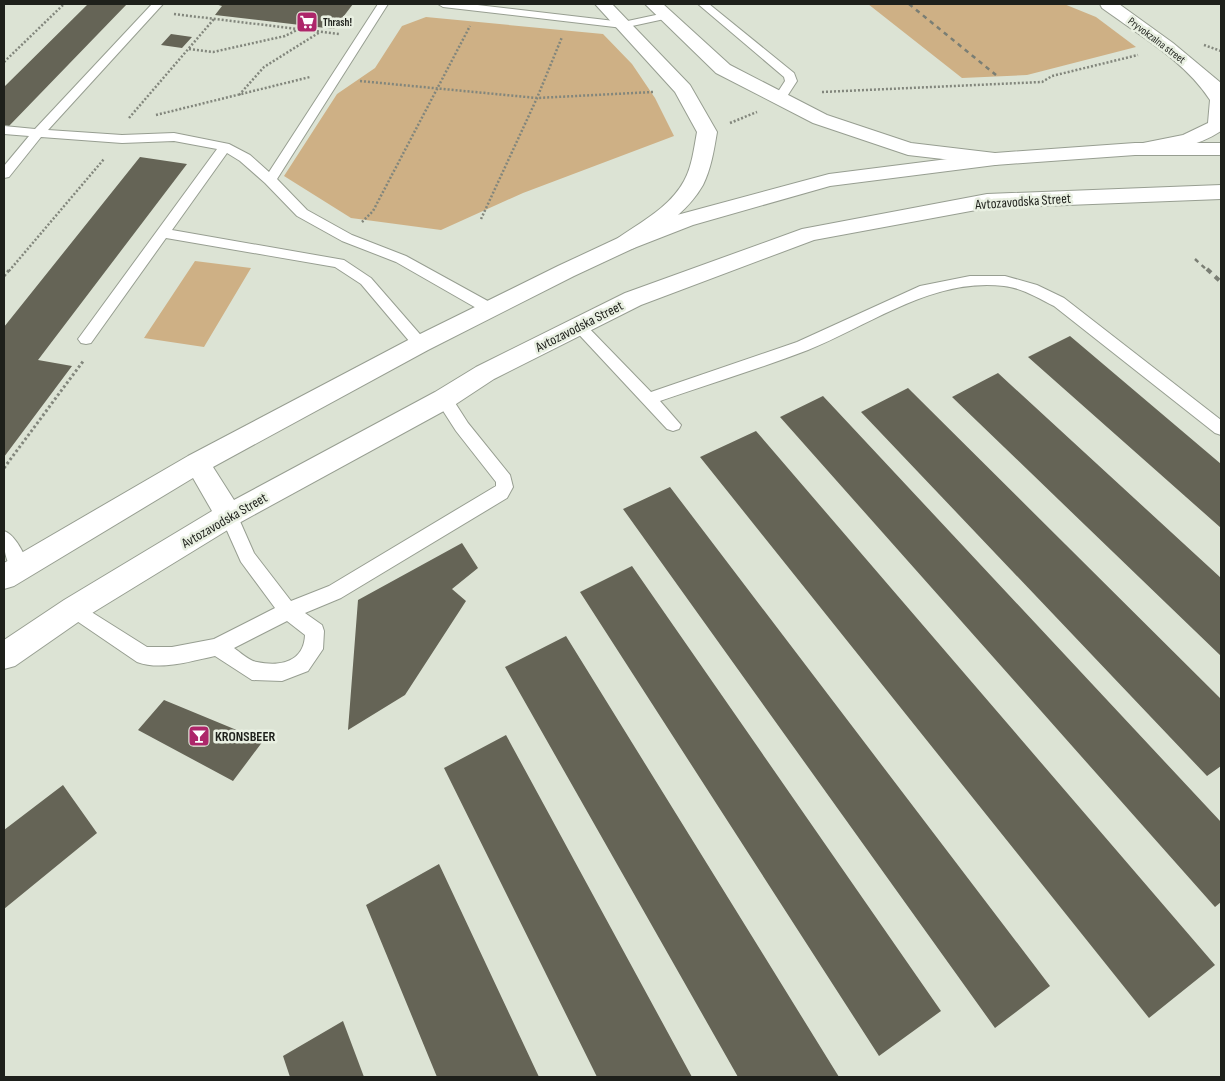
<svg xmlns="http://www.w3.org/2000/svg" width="1225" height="1081" font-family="'Sofia Sans Condensed',sans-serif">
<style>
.green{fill:#ceb085}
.building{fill:#656456}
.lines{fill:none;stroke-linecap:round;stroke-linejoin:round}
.lane-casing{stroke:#979e91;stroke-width:2}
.street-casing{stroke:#979e91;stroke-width:2}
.secondary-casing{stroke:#979e91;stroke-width:2}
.primary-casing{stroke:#979e91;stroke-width:2}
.path-far1{stroke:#82867c;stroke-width:2.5;stroke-dasharray:2 2;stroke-linecap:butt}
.path{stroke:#82867c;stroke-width:3;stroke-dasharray:2.5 2.5;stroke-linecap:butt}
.lane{fill:#fff;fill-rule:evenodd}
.street{fill:#fff;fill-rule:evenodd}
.secondary{fill:#fff;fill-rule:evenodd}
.primary{fill:#fff;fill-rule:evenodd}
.rail-far1{stroke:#7a7e74;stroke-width:2.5;stroke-dasharray:4.5 4.5;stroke-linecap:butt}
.rail{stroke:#7a7e74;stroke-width:4;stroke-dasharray:5.5 5.5;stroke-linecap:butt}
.labels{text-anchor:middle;stroke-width:5;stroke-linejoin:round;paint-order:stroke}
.far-poi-label{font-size:11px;font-weight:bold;fill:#1e201b;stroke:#e9f0e2;text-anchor:start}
.far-street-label{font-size:11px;fill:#1e201b;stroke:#e9f0e2}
.street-label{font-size:14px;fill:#1e201b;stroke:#e9f0e2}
.poi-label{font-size:14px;font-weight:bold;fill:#1e201b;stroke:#e9f0e2;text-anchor:start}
</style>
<rect width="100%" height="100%" fill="#dce3d4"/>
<!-- green -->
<path class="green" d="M868,4h196l32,13 40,30 -109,28 -65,3z
M426,17l177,17 29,30 23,34 19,38 -151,57 -82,37 -90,-12 -67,-42 53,-82 38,-26 27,-42z
M195,261l56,7 -47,79 -60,-9z"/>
<!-- building -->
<path class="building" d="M88,4h39l-118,122 -5,-1v-38z
M215,4h138l-19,25 -119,-14 7,-9z
M171,34l21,3 -10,11 -21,-3z
M140,157l47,7 -149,196 34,6 -68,91v-130z
M1070,336l151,128v64l-193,-171z
M998,373l223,205v78l-269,-259z
M908,388l313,311v67l-14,10 -346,-364z
M823,396l398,426v80l-6,5 -435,-490z
M756,431l459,534 -66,53 -449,-561z
M670,487l380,499 -55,42 -372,-519z
M462,543l16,25 -26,21 14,12 -61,94 -57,35 10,-130z
M632,566l309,445 -62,45 -299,-464z
M566,636l273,441h-101l-233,-410z
M164,700l99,41 -30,40 -95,-51z
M506,735l186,342h-95l-153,-309z
M63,785l34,48 -93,76v-79z
M439,864l100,213h-102l-71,-172z
M343,1021l21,56h-74l-7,-21z"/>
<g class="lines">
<!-- lane casing -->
<g class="lane-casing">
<path id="lane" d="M152,4h11l-115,126 74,5 52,-2 55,11 21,11 19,17 109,-168h10l-111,175 30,31 45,25 54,21 89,49 2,4 -2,4 -5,1 -5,-1 -89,-51 -54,-21 -45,-25 -32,-33 -25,-22 -13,-8 -55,77 172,30 27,18 54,62 3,4 -3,4 -5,1 -5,-1 -54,-64 -26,-17 -169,-29 -75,105 -5,1 -5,-1 -3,-4 3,-4 136,-186 -43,-8 -52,2 -81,-6 -32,40 -5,1v-12l25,-30 -25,-2v-8l31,3z
M438,4h31l154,18 42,-9 6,3 -2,2 -46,10 -180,-21z
M698,4h11l85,69 3,8 -13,20 -4,1 -6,-4 11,-17 -1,-4z
M970,276h35l32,9 27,13 157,122v15l-6,-2 -161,-127c-16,-8 -32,-18 -50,-20 -70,-9 -134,39 -196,64 -49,19 -99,34 -148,51l21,24 -2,4 -6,2 -6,-2 -96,-103 2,-4 5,-1 5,1 68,70 146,-50 123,-56z
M444,393l6,2 18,28 42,52 3,12 -6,11 -166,100 -36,15 17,12 2,6 -1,18 -15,22 -26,10 -30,-1 -37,-24c-24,5 -54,15 -78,6l-69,-47 -3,-6 3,-6 6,-2 73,46h25l42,-8 61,-31 -34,-46 -21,-47 3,-5 6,-2 6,2 19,43 37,48 38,-15 167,-100v-4l-40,-51 -18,-28 -2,-4 2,-4zM287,621l18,14c-1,27 -25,32 -48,27 -8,-1 -17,-10 -23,-14z
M4,531c12,4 20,24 26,35l-3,5c-22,8 -24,-26 -23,-40z"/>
</g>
<!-- street casing -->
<g class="street-casing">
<path id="street" d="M1100,4h19l54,39 48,40v48c-24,16 -53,20 -81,24l-7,-2 -3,-4 3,-4 50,-10 25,-12 2,-23c-25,-39 -71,-65 -108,-92z"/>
</g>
<!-- secondary casing -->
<g class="secondary-casing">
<path id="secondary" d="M595,4h17l78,81 27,47c-3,18 -6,37 -14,53 -16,28 -44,45 -69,63l-8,2 -8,-2 -3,-5 3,-5c23,-16 52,-31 66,-57 8,-14 10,-33 13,-49l-22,-40z
M645,4h18l67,61 97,50 84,28 84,10 7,2 3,4 -3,4 -7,2 -87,-10 -95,-32 -97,-50z"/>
</g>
<!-- primary casing -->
<g class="primary-casing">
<path id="primary" d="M1135,143h86v12h-86l-140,10 -165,21 -137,39 -59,23 -60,28 -146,74 -215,117 21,33 201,-108 41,-25 149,-74 177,-64 185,-35 234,-9v14l-234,9 -173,32 -173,65 -147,74 -41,27 -214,117 -155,95 -69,48 -11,3v-29l60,-40 148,-89 -19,-33 -179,108 -10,3v-26l184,-107 224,-118 146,-72 60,-28 59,-23 152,-41 166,-21z"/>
</g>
<!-- path-far1 -->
<path class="path-far1" d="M174,14l165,20
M1204,45l17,6
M189,49l24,3 72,-16 14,-7
M4,62l60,-58
M360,81l177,17 116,-6
M822,92l220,-10 10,-6 86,-21
M239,95l25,-28 56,-35
M156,115l154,-38
M129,118l85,-99
M730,123l27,-11
M481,219l56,-121 25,-61
M362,222l11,-11 97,-185
M9,271l95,-112"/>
<!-- path -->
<path class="path" d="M4,276l6,-7
M4,468l80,-108"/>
<!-- lane -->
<use href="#lane" class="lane"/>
<!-- street -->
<use href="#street" class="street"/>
<!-- secondary -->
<use href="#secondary" class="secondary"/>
<!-- primary -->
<use href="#primary" class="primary"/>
<!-- rail-far1 -->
<path class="rail-far1" d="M909,4l87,71
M1195,259l13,12"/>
<!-- rail -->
<path class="rail" d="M1207,269l14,13"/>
</g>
<!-- icons -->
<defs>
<g id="supermarket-square" transform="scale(1.125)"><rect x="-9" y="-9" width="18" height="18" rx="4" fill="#ad266a" stroke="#e9f0e2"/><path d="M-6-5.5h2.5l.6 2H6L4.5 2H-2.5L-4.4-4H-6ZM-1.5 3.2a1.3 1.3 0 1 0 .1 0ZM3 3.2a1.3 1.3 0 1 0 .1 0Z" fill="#fff"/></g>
<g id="bar-square" transform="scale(1.125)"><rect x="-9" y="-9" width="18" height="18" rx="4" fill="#ad266a" stroke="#e9f0e2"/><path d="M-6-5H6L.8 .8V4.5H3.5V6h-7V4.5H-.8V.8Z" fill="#fff"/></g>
</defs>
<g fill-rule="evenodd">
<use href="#supermarket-square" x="307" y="22"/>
<use href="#bar-square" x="199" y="736"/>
</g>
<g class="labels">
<!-- far-poi labels -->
<g class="far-poi-label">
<text x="323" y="26">Thrash!</text>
</g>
<!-- far-street labels -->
<g class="far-street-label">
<text transform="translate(1157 40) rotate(37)" y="4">Pryvokzalna street</text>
</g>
<!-- street labels -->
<g class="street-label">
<text transform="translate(1023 201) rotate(-4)" y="5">Avtozavodska Street</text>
<text transform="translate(579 326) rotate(-27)" y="5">Avtozavodska Street</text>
<text transform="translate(224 520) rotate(-30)" y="5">Avtozavodska Street</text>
</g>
<!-- poi labels -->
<g class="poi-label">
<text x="215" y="741">KRONSBEER</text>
</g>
</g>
<!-- border -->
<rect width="1225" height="1081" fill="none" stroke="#1e201b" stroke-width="10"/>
</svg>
